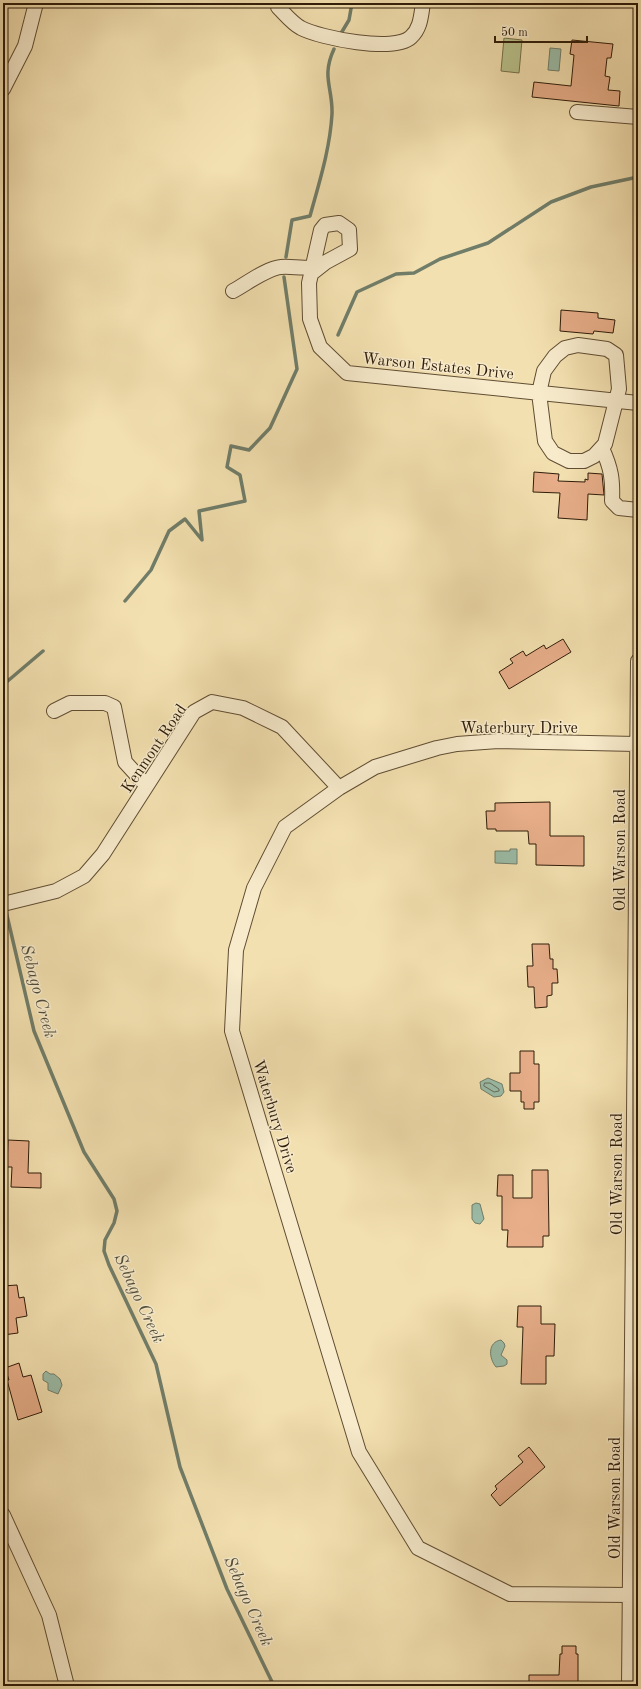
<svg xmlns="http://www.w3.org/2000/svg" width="641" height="1689" font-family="'Old Standard TT',serif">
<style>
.green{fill:#b9c28c;stroke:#746f4a}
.water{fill:#9bbda9;stroke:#707d69}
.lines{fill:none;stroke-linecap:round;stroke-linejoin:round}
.shore{stroke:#656c59;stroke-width:1}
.stream{stroke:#707d69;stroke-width:3.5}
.building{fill:#e7ae89;stroke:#2f1c09}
.minor-casing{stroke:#604d33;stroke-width:16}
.minor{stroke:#f7ebcc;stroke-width:14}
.labels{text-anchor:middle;stroke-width:3;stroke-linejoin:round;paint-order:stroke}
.street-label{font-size:16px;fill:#2f1c09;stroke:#f7ebcc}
.water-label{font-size:17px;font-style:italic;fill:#4f4c39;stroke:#f7ebcc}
</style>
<rect width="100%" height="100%" fill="#f3e0b0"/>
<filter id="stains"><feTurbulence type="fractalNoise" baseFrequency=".005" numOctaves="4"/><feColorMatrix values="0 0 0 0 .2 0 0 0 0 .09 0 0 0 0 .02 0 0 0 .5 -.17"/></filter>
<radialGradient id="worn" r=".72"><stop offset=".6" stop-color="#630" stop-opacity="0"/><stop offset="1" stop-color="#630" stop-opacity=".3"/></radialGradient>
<!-- green -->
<path class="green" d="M504,38l18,2 -3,33 -18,-2z
M638,1385v301h-4z"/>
<!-- water -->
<path class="water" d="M550,48l11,1 -2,22 -11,-1z
M510,849h7v15l-22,-1v-12h15z
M488,1078l14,6 2,8 -3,4 -7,1 -13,-8 -1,-7z
M476,1203l4,1 4,15 -4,5 -5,-1 -3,-4v-14z
M501,1340l3,3 1,3 -4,9 6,5v4l-3,2 -8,1c-7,-8 -9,-25 5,-27z
M46,1371l4,3h4l6,5 2,6 -4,9 -10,-4v-7l-5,-3v-6z"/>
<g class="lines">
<!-- shore -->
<path class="shore" d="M485,1083h5l9,6v2l-5,1 -10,-6z"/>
<!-- stream -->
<path class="stream" d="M340,35l9,-15 3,-17
M286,257l6,-37 18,-4c9,-33 20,-67 22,-102 1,-26 -11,-37 2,-65
M338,335l19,-43 39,-18 18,-1 26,-14 48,-16 63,-41 40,-15 47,-10
M125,601l26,-31 18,-39 16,-12 17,21 -3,-29 46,-10 -5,-26 -13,-8 4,-21 18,4 21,-22 27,-59 -13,-92
M3,685l40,-34
M5,907l29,124 50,121 30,47 3,12 -3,12 -9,17 -1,11 5,14 47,99 24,103 47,122 47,97"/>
</g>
<!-- building -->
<path class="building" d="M572,40l41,4 -2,14h-4l-2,18 5,1 -2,13 12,1 -1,15 -87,-9 2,-15 37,4 3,-31 -4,-1z
M561,310l37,3v5l17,2 -2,13 -19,-2 -1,3 -33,-3z
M534,472l25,2 -1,7 27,1v-3l3,1v-7l14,1 2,21 -16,-1 -1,26 -29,-2 2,-25 -27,-1z
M563,639l8,13 -62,37 -10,-17 14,-9 -3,-4 13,-8 3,5 18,-11 2,4z
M550,802v34h34v30l-48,-1v-21h-7l-1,-13h-32v-2h-9l-1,-18h9v-8z
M532,944h17l1,15h3v10h4l1,14h-6v12l-5,1v11l-12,1 -1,-21h-6l-1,-21h6z
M520,1051h14v13h5v38h-5v7h-10v-7h-3v-11h-11v-18h10z
M8,1140l21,1 -1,32h13v15l-30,-1 1,-20h-5z
M532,1170h16l1,66h-6v11h-36l1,-17h-6v-34h-5l1,-21h15v23h19z
M17,1285l2,13 5,-1 3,19 -11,2 2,15 -15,2v-49z
M518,1306h23v18h14l-1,32h-8v28h-25l2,-57h-6z
M19,1363l4,14 8,-2 11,37 -24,8 -11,-40h2l-4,-12z
M529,1447l16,20 -45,39 -9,-11 6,-6 -2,-3 28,-24 -5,-6z
M562,1646h14v8h2v32h-49v-11h30l1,-21h2z"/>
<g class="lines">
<!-- minor casing -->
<g class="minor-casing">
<path id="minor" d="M278,7c7,7 14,16 23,21 19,10 94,25 110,9 10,-9 10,-22 12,-34
M3,89l22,-43 11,-43
M577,112l61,5
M312,273l14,-11 24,-13 -1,-19 -10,-7 -14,2 -4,5 -12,53 1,36 10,28 27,26 291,30
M233,291c13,-7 34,-23 48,-24 11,-1 21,2 32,0
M578,345l29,4 9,6 3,34 -14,55 -11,12 -10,5h-15l-16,-8 -8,-12 -6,-48 5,-22 11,-15 10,-8z
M602,448c9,20 11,31 10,53l7,7 19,2
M54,711l16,-8h35l9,4 11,55 21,23
M3,904l53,-13 28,-15 19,-22 91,-142 18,-10 31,6 39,19 57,61
M3,1515l46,100 18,71
M630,1595l-120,-1 -92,-46 -59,-96 -127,-421 4,-81 18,-62 31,-61 54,-39 36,-21 62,-19 20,-4 41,-3 138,3
M629,1686l9,-1025"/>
</g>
<!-- minor -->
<use href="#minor" class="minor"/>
</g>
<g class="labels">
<!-- street labels -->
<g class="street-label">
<text transform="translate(438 365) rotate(6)" y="6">Warson Estates Drive</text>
<text x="519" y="733">Waterbury Drive</text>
<text transform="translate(153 748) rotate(-56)" y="6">Kenmont Road</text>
<text transform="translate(619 850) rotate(-90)" y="6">Old Warson Road</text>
<text transform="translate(276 1116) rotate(73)" y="6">Waterbury Drive</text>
<text transform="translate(616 1174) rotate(-90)" y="6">Old Warson Road</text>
<text transform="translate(614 1498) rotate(-90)" y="6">Old Warson Road</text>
</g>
<!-- water labels -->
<g class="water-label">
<text transform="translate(39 991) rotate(75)" y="6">Sebago Creek</text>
<text transform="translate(140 1298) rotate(65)" y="6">Sebago Creek</text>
<text transform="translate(249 1601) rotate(66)" y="6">Sebago Creek</text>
</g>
</g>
<!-- margin -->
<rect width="641" height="1689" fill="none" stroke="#f3e0b0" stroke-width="16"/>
<rect x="4" y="4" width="633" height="1681" fill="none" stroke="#2f1c09" stroke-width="2"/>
<rect x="8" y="8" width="625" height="1673" fill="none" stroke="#2f1c09"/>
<!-- scale -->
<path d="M495 36v6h92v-6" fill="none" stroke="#2f1c09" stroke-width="2"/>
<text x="501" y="36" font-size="12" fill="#2f1c09" stroke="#f7ebcc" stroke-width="3" paint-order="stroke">50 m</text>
<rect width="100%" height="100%" filter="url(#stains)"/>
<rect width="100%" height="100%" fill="url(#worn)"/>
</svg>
